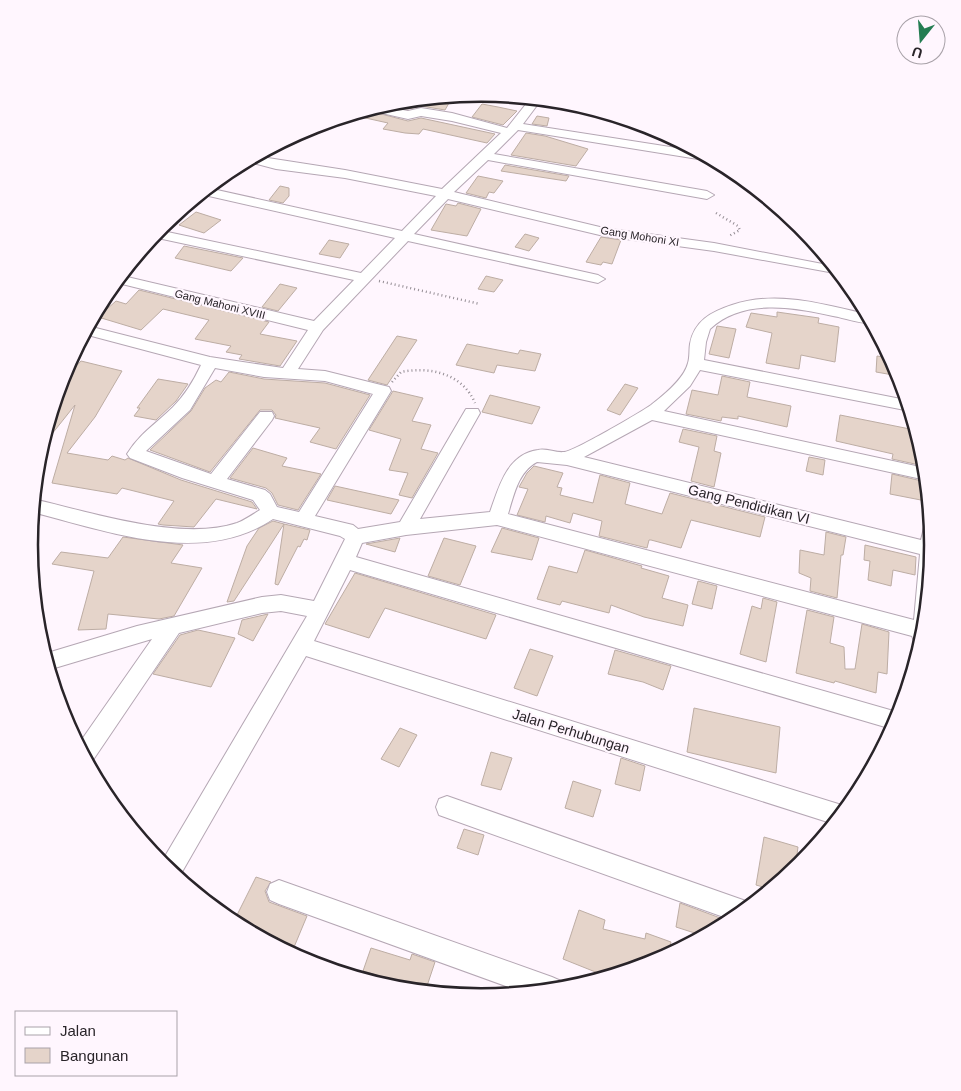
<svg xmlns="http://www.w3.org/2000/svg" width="961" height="1091" font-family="Helvetica,sans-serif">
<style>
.building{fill:#e5d4ca;stroke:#bdada4}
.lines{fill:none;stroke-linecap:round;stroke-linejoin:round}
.street-casing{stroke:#b5a7b4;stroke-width:2}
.path{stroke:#948d94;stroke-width:2.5;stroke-dasharray:1 3;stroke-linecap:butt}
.street{fill:#fff;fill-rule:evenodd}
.labels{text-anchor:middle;stroke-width:4.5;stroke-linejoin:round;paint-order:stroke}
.far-street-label{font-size:11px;fill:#292429;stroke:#fff6fe}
.street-label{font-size:14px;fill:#292429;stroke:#fff6fe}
.rim{fill:none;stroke:#292429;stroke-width:2.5}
</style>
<rect width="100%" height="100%" fill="#fff6fe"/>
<!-- building -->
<path class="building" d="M453,96l-8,14 -24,-4 -13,3 -23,-4z
M482,104l16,3 19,4 -14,14 -31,-8z
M366,110l42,11 13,-3 74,16 -8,9 -64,-14 -4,5 -14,-1 -22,-4 5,-6 -36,-8z
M537,116l12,2 -2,8 -15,-2z
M526,133l19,3 43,13 -12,17 -65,-11z
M505,165l64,11 -3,5 -65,-10z
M478,176l25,5 -9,12 -5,-1 -3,6 -20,-5z
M280,186l9,2v8l-6,7 -14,-3z
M458,203l23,6 -14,27 -36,-6 15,-26 10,2z
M196,212l25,8 -17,13 -25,-8z
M525,234l14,4 -10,13 -14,-4z
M601,237l20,3 -9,24 -9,-2 -2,3 -15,-3z
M329,240l20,4 -9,14 -21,-4z
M184,246l59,12 -12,13 -56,-13z
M486,276l17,4 -9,12 -16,-3z
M280,284l17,4 -19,23 -16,-4z
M139,290l130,32 -9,12 37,7 -17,25 -41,-7 3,-4 -16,-3 5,-6 -36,-7 14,-19 -46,-11 -22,21 -43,-13 18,-16 10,3z
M777,312l42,6 -1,5 21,4 -4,35 -34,-7 -2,14 -33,-6 6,-30 -26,-6 5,-14 26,4z
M717,326l19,3 -7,29 -20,-4z
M397,336l20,4 -30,45 -19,-5z
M467,344l51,10 2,-4 21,4 -6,17 -38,-6 -3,8 -38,-8z
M877,356l13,2 9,18 -23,-4z
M81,361l41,10 -27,46 -28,36 41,7 4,-4 13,4 3,-2 53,22 71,22 5,7 -41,-10 -22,28 -31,-2 -5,-1 16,-23 -52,-13 -5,6 -65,-11 23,-78 -35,44 23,-75 5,1z
M229,372l35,7 61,4 45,12 -34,54 -26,-7 10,-14 -45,-10 1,-3 -4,-5h-12l-50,62 -60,-22 41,-39 14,-23 11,-8 5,2z
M722,376l28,6 -3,15 44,9 -4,21 -49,-11v3l-16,-2 -1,4 -35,-7 6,-24 26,5z
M158,379l30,5 -12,17 -20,19 -22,-4 6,-8h-3z
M625,384l13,4 -18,27 -13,-5z
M393,391l30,7 -11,23 19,4 -10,24 17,4 -26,45 -13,-3 9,-22 -19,-3 12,-31 -32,-9z
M490,395l50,12 -8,17 -50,-12z
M840,415l75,15 9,36 -32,-7 1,-5 -57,-13z
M683,429l34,7 -3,15 7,2 -7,34 -23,-6 8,-34 -20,-5z
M253,448l34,10 -5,8 39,8 -23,36 -20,-5 -6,-12 -6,-5 -36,-10z
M809,457l16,3 -2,15 -17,-4z
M534,466l29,7 -6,14 5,1 -2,7 33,8 7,-28 30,8 -5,21 37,10 8,-21 95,24 -5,20 -69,-17 -10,28 -30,-8h-2l-2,8 -48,-12 3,-15 -29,-8 -3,10 -24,-7 -1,6 -28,-7 11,-26 -9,-2 8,-14z
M892,474l34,8v19l-36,-7z
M335,486l64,14 -8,14 -64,-14z
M273,521l11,3 -50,77 -7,1 20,-56 12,-18z
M284,524l26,6 -3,10 -3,-1 -4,8 -2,-1 -20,39 -3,-1z
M502,528l37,10 -7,22 -41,-8z
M826,532l20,5 -3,18h-2l-4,43 -27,-7 1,-13 -12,-5 1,-23 24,5z
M123,537l60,8 -12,18 31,5 -28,48 -15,3 -51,-5 -2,15 -28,1 16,-59 -42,-7 9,-12 47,6z
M400,538l-5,14 -29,-8z
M444,538l32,8 -16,39 -32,-9z
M865,545l51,12 -1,18 -22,-5 -2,16 -23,-6 2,-19 -6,-1z
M585,550l57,16 -1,2 28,8 -7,22 26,7 -5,21 -39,-9 -33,-12 -2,8 -47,-12 -2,4 -23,-6 12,-33 28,7z
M355,573l141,42 -10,24 -101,-31 -16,30 -44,-14z
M698,581l19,5 -5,23 -20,-5z
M763,598l14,4 -11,60 -26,-8 12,-48 9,3z
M807,610l27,7 -4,26 14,4 1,22h10l7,-45 27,8 -2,42 -9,-2 -2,21 -41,-12 -1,2 -38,-10z
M268,614l-15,27 -15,-7 4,-14z
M198,630l37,8 -24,49 -58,-13 27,-39z
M530,649l23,7 -16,40 -23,-8z
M615,650l56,16 -8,24 -20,-8 -35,-8z
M694,708l86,19 -4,46 -89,-21z
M400,728l17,7 -18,32 -18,-8z
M491,752l21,6 -11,32 -20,-5z
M621,758l24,8 -5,25 -25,-7z
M573,781l28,9 -8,27 -28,-9z
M464,829l20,6 -6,20 -21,-7z
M764,837l34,10 -3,22 -25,20 -14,-4z
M256,877l15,5 -6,9 4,11 38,14 -15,36 -59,-29z
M680,903l51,19 -27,14 -28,-9z
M579,910l26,10 -2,9 42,10 1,-6 25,9 -3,13 -15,8 -45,14 -45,-18z
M371,948l39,12 2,-6 23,8 -10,30 -25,-3 2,-6 -39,-12z"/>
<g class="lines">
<!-- street casing -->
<g class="street-casing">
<path id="street" d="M530,99l11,1 -18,24 173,27 8,4 -6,4 -180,-29 -24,24 213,37 7,4 -7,4 -219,-39 -34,32 150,36 110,15 119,23 7,8 -126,-23 -110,-15 -156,-37 -34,35 184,41 7,4 -7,4 -190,-42 -85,89 -25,39 27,2 64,16 2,4 -76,125 38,9 5,4 42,-7 66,-113h12l2,4 -60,106 70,-7c9,-25 17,-58 48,-62 9,-2 17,3 26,2 9,0 77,-40 87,-47 13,-10 33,-26 37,-42 2,-6 1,-13 2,-19 4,-23 21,-32 42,-39 44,-15 91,-1 134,9l5,9c-11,1 -26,-5 -38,-7 -39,-9 -90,-18 -123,13l-4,13 -2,18 202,40 4,11 -210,-41 -10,16 -26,25 261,57 1,12 -274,-60 -68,37 337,83 3,-12 6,-2 2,20 -8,88 -4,12 -5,-2 -3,-8 -415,-111 -91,10 -44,8 -6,14 541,155 3,1 -8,16 -542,-159 -36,71 534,166 -14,17 -528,-168 -128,223 -17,-16 146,-247 -26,-5 -19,2 -83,20 -88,130 -3,1 -10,-19 74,-106 -104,31 -4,-16 93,-28 125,-29 19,-2 33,6 31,-62 -5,-3 -67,-17c-71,48 -166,12 -241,-7l1,-13c57,13 148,43 204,24 8,-3 16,-9 23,-13l-7,-10 -71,-22 -52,-20 -3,-4c12,-20 30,-31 46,-47 12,-12 21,-27 28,-42l-117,-31 4,-8 122,31 73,11 25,-38 -190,-47 -2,-2 7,-5 191,45 40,-41 -201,-43 5,-7 203,43 34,-35 -195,-44 8,-6 194,43 34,-35 -91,-18 -69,-9 -30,-8 9,-5 90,14 97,19 59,-56 -49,-12 -31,-5 -13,3 -40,-9 13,-4 27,5 13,-3 31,5 55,15zM215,368l49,9 61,4 48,13 -74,118 -22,-5 -7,-13 -5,-4 -38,-11 45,-59 2,-4 -2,-4h-12l-49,62 -65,-23 44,-41zM537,462l30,3 353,89 -6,66 -406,-106c6,-19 10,-42 29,-52z
M447,796l296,104 9,4 -20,16 -293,-105 -3,-8 3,-8z
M279,880l273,97 9,4 3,8 -39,4 -246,-89 -9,-4 -3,-8 3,-8z"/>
</g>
<!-- path -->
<path class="path" d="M716,213l22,13 2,4 -11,6
M379,281l101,23
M392,382l9,-10c29,-6 62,2 74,31"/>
<!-- street -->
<use href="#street" class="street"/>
</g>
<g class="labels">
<!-- far-street labels -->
<g class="far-street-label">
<text transform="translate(640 236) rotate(9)" y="4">Gang Mohoni XI</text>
<text transform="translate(220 304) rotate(14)" y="4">Gang Mahoni XVIII</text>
</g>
<!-- street labels -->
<g class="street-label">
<text transform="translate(749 504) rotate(14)" y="5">Gang Pendidikan VI</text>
<text transform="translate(571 731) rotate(17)" y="5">Jalan Perhubungan</text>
</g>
</g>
<!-- crop -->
<path d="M0 0H961V1091H0ZM38 545a443 443 0 1 1 886 0a443 443 0 1 1-886 0Z" fill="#fff6fe" fill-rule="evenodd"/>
<path class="rim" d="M38 545a443 443 0 1 1 886 0a443 443 0 1 1-886 0Z"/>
<!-- legend -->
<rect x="15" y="1011" width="162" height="65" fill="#fff6fe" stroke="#a9a2a9"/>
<rect x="25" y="1027" width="25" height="8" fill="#ffffff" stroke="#a9a2a9"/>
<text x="60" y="1036" font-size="15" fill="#292429">Jalan</text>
<rect x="25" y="1048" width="25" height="15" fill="#e5d4ca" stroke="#a9a2a9"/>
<text x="60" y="1061" font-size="15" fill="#292429">Bangunan</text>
<!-- north arrow -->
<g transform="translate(921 40) rotate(197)"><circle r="24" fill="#fff6fe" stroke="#a9a2a9"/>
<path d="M0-4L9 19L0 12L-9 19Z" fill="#247d52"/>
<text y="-8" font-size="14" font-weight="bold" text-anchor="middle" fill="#292429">U</text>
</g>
</svg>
